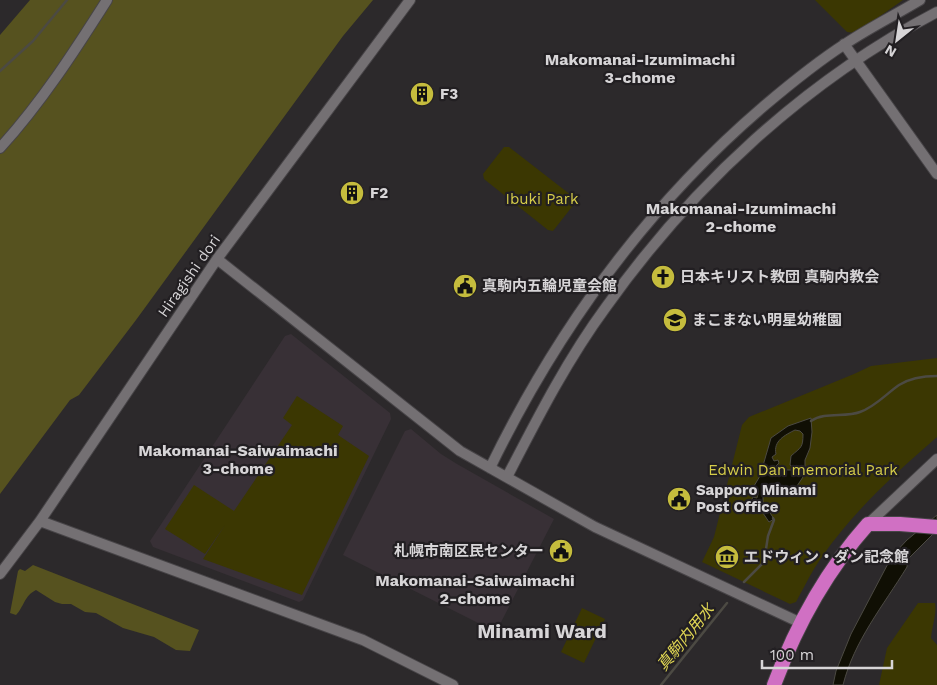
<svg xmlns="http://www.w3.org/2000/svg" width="937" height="685" font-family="'Work Sans','Noto Sans JP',sans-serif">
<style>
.built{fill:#383036}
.green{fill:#3b3702}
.forest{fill:#56521f}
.water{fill:#100f04;stroke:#4c4a43;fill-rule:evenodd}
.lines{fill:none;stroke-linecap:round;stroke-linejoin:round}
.stream{stroke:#4c4a43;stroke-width:2.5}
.minor-casing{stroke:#474447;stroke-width:12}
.highway-casing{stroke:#474447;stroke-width:16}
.minor{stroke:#747073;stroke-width:10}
.highway{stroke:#d070c3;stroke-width:14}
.labels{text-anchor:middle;stroke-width:4.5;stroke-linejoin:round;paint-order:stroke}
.poi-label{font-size:15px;font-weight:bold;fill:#d7d5d7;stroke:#221f22;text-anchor:start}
.park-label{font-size:15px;fill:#d6cd49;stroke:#221f22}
.street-label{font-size:15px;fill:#d7d5d7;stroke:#221f22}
.neighbourhood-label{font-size:16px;font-weight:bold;fill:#d7d5d7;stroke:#221f22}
.water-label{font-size:16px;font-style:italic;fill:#dfd553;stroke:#221f22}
.district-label{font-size:20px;font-weight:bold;fill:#d7d5d7;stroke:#221f22}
</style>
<rect width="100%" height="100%" fill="#2c292b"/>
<!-- built -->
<path class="built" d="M291,334l99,79 1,6 -88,181 -4,2 -146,-55 -3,-6 135,-205z
M411,429l30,25 16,10 97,55 -58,113 -153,-77 62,-124z"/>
<!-- green -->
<path class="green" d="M815,0h88l-47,33 -9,-1z
M504,147h5l67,52 -1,4 -22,28 -5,-1 -64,-51 -1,-5z
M937,358v79c-45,39 -91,81 -123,132 -6,10 -12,22 -18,33l-6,2 -88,-42 12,-25 28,-112 7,-8 105,-43 17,-8z
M297,396l46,30 -5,9 31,21 -67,139 -99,-36 22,-34 -20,29 -40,-25 29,-44 40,26 58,-86 -9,-7z
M918,603h17c2,11 -3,23 -4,35l6,7v40h-58l8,-37z
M582,608l23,11 -21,44 -23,-11z"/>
<!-- forest -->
<path class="forest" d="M30,0h343l-30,36 -207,284 -57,75 -9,5 -70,94v-459z
M33,565l166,65 -9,21 -14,-1 -22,-13 -31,-9 -27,-15 -11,-1 -14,-8h-9l-7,-2 -19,-12c-12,6 -12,17 -20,25l-6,-2 8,-42 2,-2 5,2z"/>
<!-- water -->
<path class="water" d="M811,418l1,14 -2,16 -5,12v14l-12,18 -6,2 -15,-4 -9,5v7l11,17 -5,3 -6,-9 -12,-12 2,-4 4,1 1,-4 -4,-8 6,-10 11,-38 17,-12zM795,430l5,1 3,3c0,14 -2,13 -12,22l-1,9 3,2 -1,3h-6l-2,2 -8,-6 3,-3 -1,-3 -4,1 -2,-4 4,-3c-3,-13 9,-19 19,-24z
M937,515v15l-29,29 -1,8c-24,39 -53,74 -64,118h-10l3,-14 15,-37 41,-78 15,-16z"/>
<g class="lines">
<!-- stream -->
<path class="stream" d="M0,71l33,-30 34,-41
M811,421c14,-10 34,-3 49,-9 15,-5 26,-18 39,-27 11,-7 25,-9 38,-9
M744,582l20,-20 4,-26 6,-16 -1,-2
M661,685l66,-82"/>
<!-- minor casing -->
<g class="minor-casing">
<path id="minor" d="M844,44l93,130
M0,148c41,-45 74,-96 107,-148
M217,259l243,192 135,76 206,96
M490,468c68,-140 156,-261 274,-362 26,-22 53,-44 81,-62 24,-16 50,-29 75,-44
M507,477c30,-58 60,-117 99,-170 86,-121 199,-226 331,-295
M40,521l323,119 90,45
M868,524l69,-65
M0,574l40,-53 177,-262 193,-259"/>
</g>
<!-- highway casing -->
<g class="highway-casing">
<path id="highway" d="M774,685c22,-59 52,-114 94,-161h32l37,3"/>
</g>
<!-- minor -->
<use href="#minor" class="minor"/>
<!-- highway -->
<use href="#highway" class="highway"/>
</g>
<!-- icons -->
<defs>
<g id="building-disc" transform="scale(1.25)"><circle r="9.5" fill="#c5bc3d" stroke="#221f22"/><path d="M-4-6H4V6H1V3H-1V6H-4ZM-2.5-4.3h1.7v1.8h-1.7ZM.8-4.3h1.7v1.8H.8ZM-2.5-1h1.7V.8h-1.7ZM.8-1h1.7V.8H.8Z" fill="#111"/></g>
<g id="church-disc" transform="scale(1.25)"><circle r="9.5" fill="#c5bc3d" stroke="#221f22"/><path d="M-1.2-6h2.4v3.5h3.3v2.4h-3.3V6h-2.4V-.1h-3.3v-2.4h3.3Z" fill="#111"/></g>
<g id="civic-disc" transform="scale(1.25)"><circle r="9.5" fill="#c5bc3d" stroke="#221f22"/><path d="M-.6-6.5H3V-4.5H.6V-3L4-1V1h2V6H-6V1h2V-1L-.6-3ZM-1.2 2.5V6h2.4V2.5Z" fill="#111"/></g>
<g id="school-disc" transform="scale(1.25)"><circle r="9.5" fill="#c5bc3d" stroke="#221f22"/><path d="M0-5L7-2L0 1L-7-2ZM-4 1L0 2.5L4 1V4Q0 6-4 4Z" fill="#111"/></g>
<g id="museum-disc" transform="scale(1.25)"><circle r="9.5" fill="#c5bc3d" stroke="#221f22"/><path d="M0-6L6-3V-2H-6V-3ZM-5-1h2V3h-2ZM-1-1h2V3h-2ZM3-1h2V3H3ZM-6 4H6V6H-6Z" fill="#111"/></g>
</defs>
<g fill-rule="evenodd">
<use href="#building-disc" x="422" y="94"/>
<use href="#building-disc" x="352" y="193"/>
<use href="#church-disc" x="663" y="277"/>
<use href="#civic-disc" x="465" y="286"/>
<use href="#school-disc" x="675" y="320"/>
<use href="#civic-disc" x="679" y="499"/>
<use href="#civic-disc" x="561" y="551"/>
<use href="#museum-disc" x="727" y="557"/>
</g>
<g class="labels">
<!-- poi labels -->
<g class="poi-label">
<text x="440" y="99">F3</text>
<text x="370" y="198">F2</text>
<text x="680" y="282">日本キリスト教団 真駒内教会</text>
<text x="482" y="291">真駒内五輪児童会館</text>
<text x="692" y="325">まこまない明星幼稚園</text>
<text x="696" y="495">Sapporo Minami<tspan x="696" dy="17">Post Office</tspan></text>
<text x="544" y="556" text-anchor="end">札幌市南区民センター</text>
<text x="744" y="562">エドウィン・ダン記念館</text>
</g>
<!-- park labels -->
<g class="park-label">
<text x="542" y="204">Ibuki Park</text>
<text x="803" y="475">Edwin Dan memorial Park</text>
</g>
<!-- street labels -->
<g class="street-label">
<text transform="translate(189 276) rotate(-55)" y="5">Hiragishi dori</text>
</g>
<!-- neighbourhood labels -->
<g class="neighbourhood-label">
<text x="640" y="65">Makomanai-Izumimachi<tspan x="640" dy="18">3-chome</tspan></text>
<text x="741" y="214">Makomanai-Izumimachi<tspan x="741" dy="18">2-chome</tspan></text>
<text x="238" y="456">Makomanai-Saiwaimachi<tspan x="238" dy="18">3-chome</tspan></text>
<text x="475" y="586">Makomanai-Saiwaimachi<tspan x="475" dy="18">2-chome</tspan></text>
</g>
<!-- water labels -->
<g class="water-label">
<text transform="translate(685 637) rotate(-51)" y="6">真駒内用水</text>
</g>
<!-- district labels -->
<g class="district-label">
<text x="542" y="638">Minami Ward</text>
</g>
</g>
<!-- north arrow -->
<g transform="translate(897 40) rotate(210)" stroke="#221f22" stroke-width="4" paint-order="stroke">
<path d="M0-4L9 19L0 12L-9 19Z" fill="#d7d5d7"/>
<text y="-8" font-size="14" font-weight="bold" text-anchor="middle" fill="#d7d5d7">N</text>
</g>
<!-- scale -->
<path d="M762 660v8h130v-8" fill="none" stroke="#d7d5d7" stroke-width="2.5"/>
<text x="770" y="660" font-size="15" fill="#d7d5d7" stroke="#221f22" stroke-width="4" paint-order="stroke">100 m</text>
</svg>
